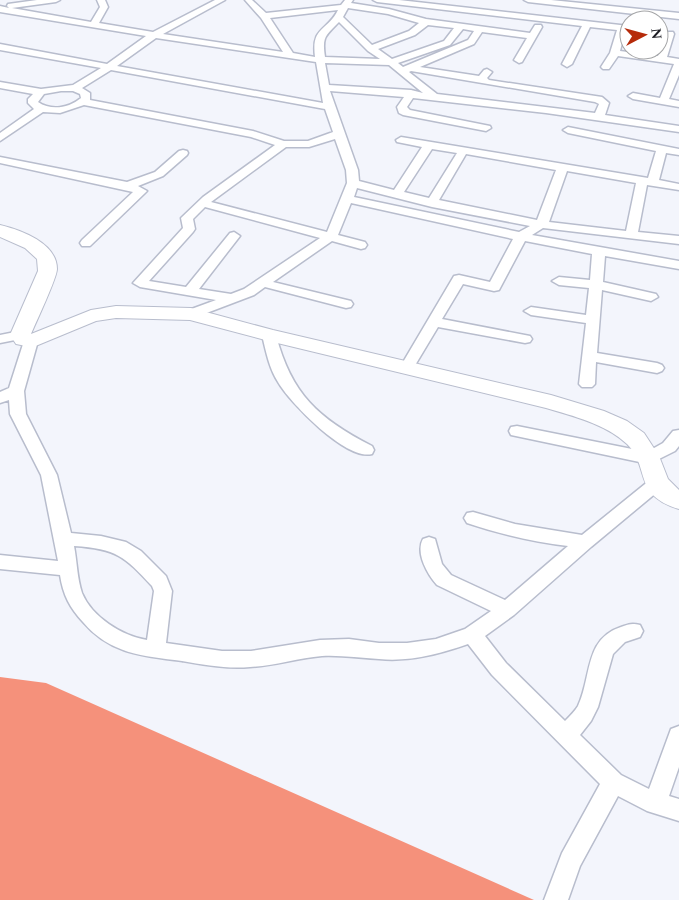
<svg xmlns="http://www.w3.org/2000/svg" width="679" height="900" font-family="Spectral,serif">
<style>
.forest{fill:#f5917b}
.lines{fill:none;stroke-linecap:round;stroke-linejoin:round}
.street-casing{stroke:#b8bdcd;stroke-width:3}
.secondary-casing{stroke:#b8bdcd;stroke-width:2}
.street{fill:#fff;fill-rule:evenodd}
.secondary{fill:#fff;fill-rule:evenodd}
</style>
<rect width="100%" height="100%" fill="#f3f5fc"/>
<!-- forest -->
<path class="forest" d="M0,677l46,6 488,217h-534z"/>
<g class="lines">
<!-- street casing -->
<g class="street-casing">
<path id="street" d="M37,0h23l-4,2 -44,6 79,14 9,-15 -3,-7h8l3,7 -9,16 54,9 62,-32h10l-62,34 120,18 -22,-34 -16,-18h7l14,13 75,-8 4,-5h8l-2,3 38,6 37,10 104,14 5,-8h6l1,2 -20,35 -3,1 -5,-3 13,-22 -45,-6 -8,12 -54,23 59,9 5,-6 3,-1 5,3 -5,6 2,2 113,17 7,6 -4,12 74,11v6l-133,-19 -133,-15 -6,9 3,3 80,16 1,2 -5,3 -83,-16 -4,-2 -2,-6 7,-10 -74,-6 28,79 1,11 35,9 28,-43 -25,-5 -1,-2 5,-3 247,41 8,-27 -88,-18 -5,-3 5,-3 111,22v6l-13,-2 -7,27 20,4v6l-32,-5 -9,47 41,4v8l-136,-16 -11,7 147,26v8l-74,-13 -2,26 53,12 2,3 -7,4 -49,-11 -5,63 60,10 5,2 2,3 -2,3 -5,2 -61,-11 -1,22 -3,3h-10l-3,-3 7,-61 -55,-8 -7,-4 7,-4 55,8 3,-27 -30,-3 -7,-4 7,-4 31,3 2,-26 -67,-13 -26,49 -5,1 -31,-7 -21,35 88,17 2,3 -2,3 -5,1 -87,-16 -27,45h-10l-2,-3 55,-93 5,-1 31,7 23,-43 -162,-36 -13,32 27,7 2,3 -2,3 -4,1 -29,-8 -59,41 78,19 2,3 -2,3 -5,1 -81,-21 -11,8 -58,22h-10l-2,-3 2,-3 30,-11 -76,-13 -7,-4 50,-55 -2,-10 22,-21 72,-52 -24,-8 -167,-32 -24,8 -17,-1 -43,29v-8l34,-24 -6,-6v-4l5,-5 -33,-6v-6l41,7 32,-4 28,-17 -101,-18v-6l107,20 39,-28 -146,-24v-6l9,2 -2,-2 1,-2zM348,8l40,6 31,9 -10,8 -37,14 -29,-28zM338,10c-11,22 -27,16 -23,47l-22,-4 -23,-35zM339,22l29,29 12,8 -55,-2c-3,-20 0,-21 14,-35zM428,25l26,3 -10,13 -52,18 -14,-10 37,-14zM463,29l11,2 -6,9 -65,27 -5,-4 52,-18zM156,38l160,24 7,41 -206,-37zM325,63l64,2 34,28 -12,-3 -82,-5zM111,70l214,39 8,23 -25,9h-24l-31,-10 -163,-31v-7l-8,-5zM411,71l184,31 4,2 -4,9 -158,-19 -28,-22zM61,91h12l7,3 1,4c-12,10 -30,13 -43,4l6,-8zM335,139l11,31 1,13 -20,49 -116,-30 75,-55h23zM432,149l25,4 -28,45 -25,-6zM466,154l90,16 -19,50 -98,-20zM567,171l69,12 -10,48 -77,-9zM357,188l75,19 98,19 -11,6 -165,-35zM205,207l115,31 -76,51 -13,5 -32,-5 41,-53 -6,-4 -4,1 -44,54 -37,-6 44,-49 2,-3 -2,-10z
M373,0h26l230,26v6l-4,-1 -5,20 38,5 8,-22 1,-2h6l1,2 -7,23 12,2v16l-10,24 10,2v6l-46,-8 -5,-3 5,-3 27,5 14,-34 -56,-8 -9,13h-6l-2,-2 9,-14 7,-23 -27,-3 -18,37 -5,3 -5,-3 20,-38 -205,-24z
M524,0h27l128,13v6l-151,-17z
M183,150l4,1 1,2 -1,2 -24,21 -25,10 9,5 -2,2 -55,53h-8l-2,-3 2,-3 51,-48 -133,-29v-6l127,25 28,-10 24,-21z
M20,331l5,1 2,3 -2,3 -25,5v-8z
M269,331l5,1 2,3c15,59 43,84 96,111l2,4 -2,4c-25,7 -82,-51 -94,-72 -9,-14 -12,-31 -16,-47l2,-3z
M31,337l5,1 2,3 -14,50 2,23 31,61 14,58 30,3 25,6 15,9 25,25 6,15 -6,52 56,8h29l69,-11 29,-1 30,4h28l29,-4 29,-10 26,-18 -54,-26c-9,-10 -22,-32 -14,-46l6,-2 6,2 7,25 9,11 54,25 63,-54c-35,-4 -68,-12 -101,-23l-3,-5 3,-5 6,-1 42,12 67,11 68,-55 6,-2 6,2 2,4 -2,4 -71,59 -77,68 -29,21 21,27 59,58c5,-5 10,-10 13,-15 14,-29 6,-67 43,-79 8,-3 11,-4 19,-2l3,6 -3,6 -15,5 -12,12 -15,53 -7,14 -11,14 41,40 28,14 22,-60 8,-3v41l-10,29 10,3v22l-32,-10 -29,-15 -38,70 -12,34h-24l18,-47 38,-69 -108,-109 -24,-31c-29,10 -58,18 -89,15 -20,-1 -38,-4 -57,-3 -24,2 -48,10 -72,11 -23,2 -45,-2 -68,-6 -39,-5 -72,-7 -99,-39 -13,-14 -20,-27 -23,-47l-60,-6v-14l58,6 -17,-86 -31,-61 -1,-14 -9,3v-11l9,-4 15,-47 2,-3zM74,546c43,3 50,10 78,40l2,5 -7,49c-25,-4 -55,-23 -65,-47 -5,-14 -5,-32 -8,-47z
M517,426l130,26 16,-9 10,-12 6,-1v16l-4,5 -26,13 -138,-29 -2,-4 2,-4z"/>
</g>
<!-- secondary casing -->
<g class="secondary-casing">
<path id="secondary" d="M0,225c21,5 57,18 57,44 0,9 -21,53 -26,65l60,-24 25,-4 75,2 82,22 278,65 53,16 23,10 17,12 15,23 9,23 11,11v19c-47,-14 -28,-41 -52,-65 -21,-20 -54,-28 -81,-36l-277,-67 -79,-21 -74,-2 -20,3 -58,24 -7,2 -15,-3 -6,-9 28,-64 -1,-12 -12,-11 -25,-11z"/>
</g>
<!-- street -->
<use href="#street" class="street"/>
<!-- secondary -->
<use href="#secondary" class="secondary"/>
</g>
<!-- north arrow -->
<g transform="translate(644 35) rotate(84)"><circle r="24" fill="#ffffff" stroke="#a4a5a7"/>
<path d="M0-4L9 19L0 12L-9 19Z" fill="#b62b0a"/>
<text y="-8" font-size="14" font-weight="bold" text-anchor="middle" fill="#1c1d23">N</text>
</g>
</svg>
